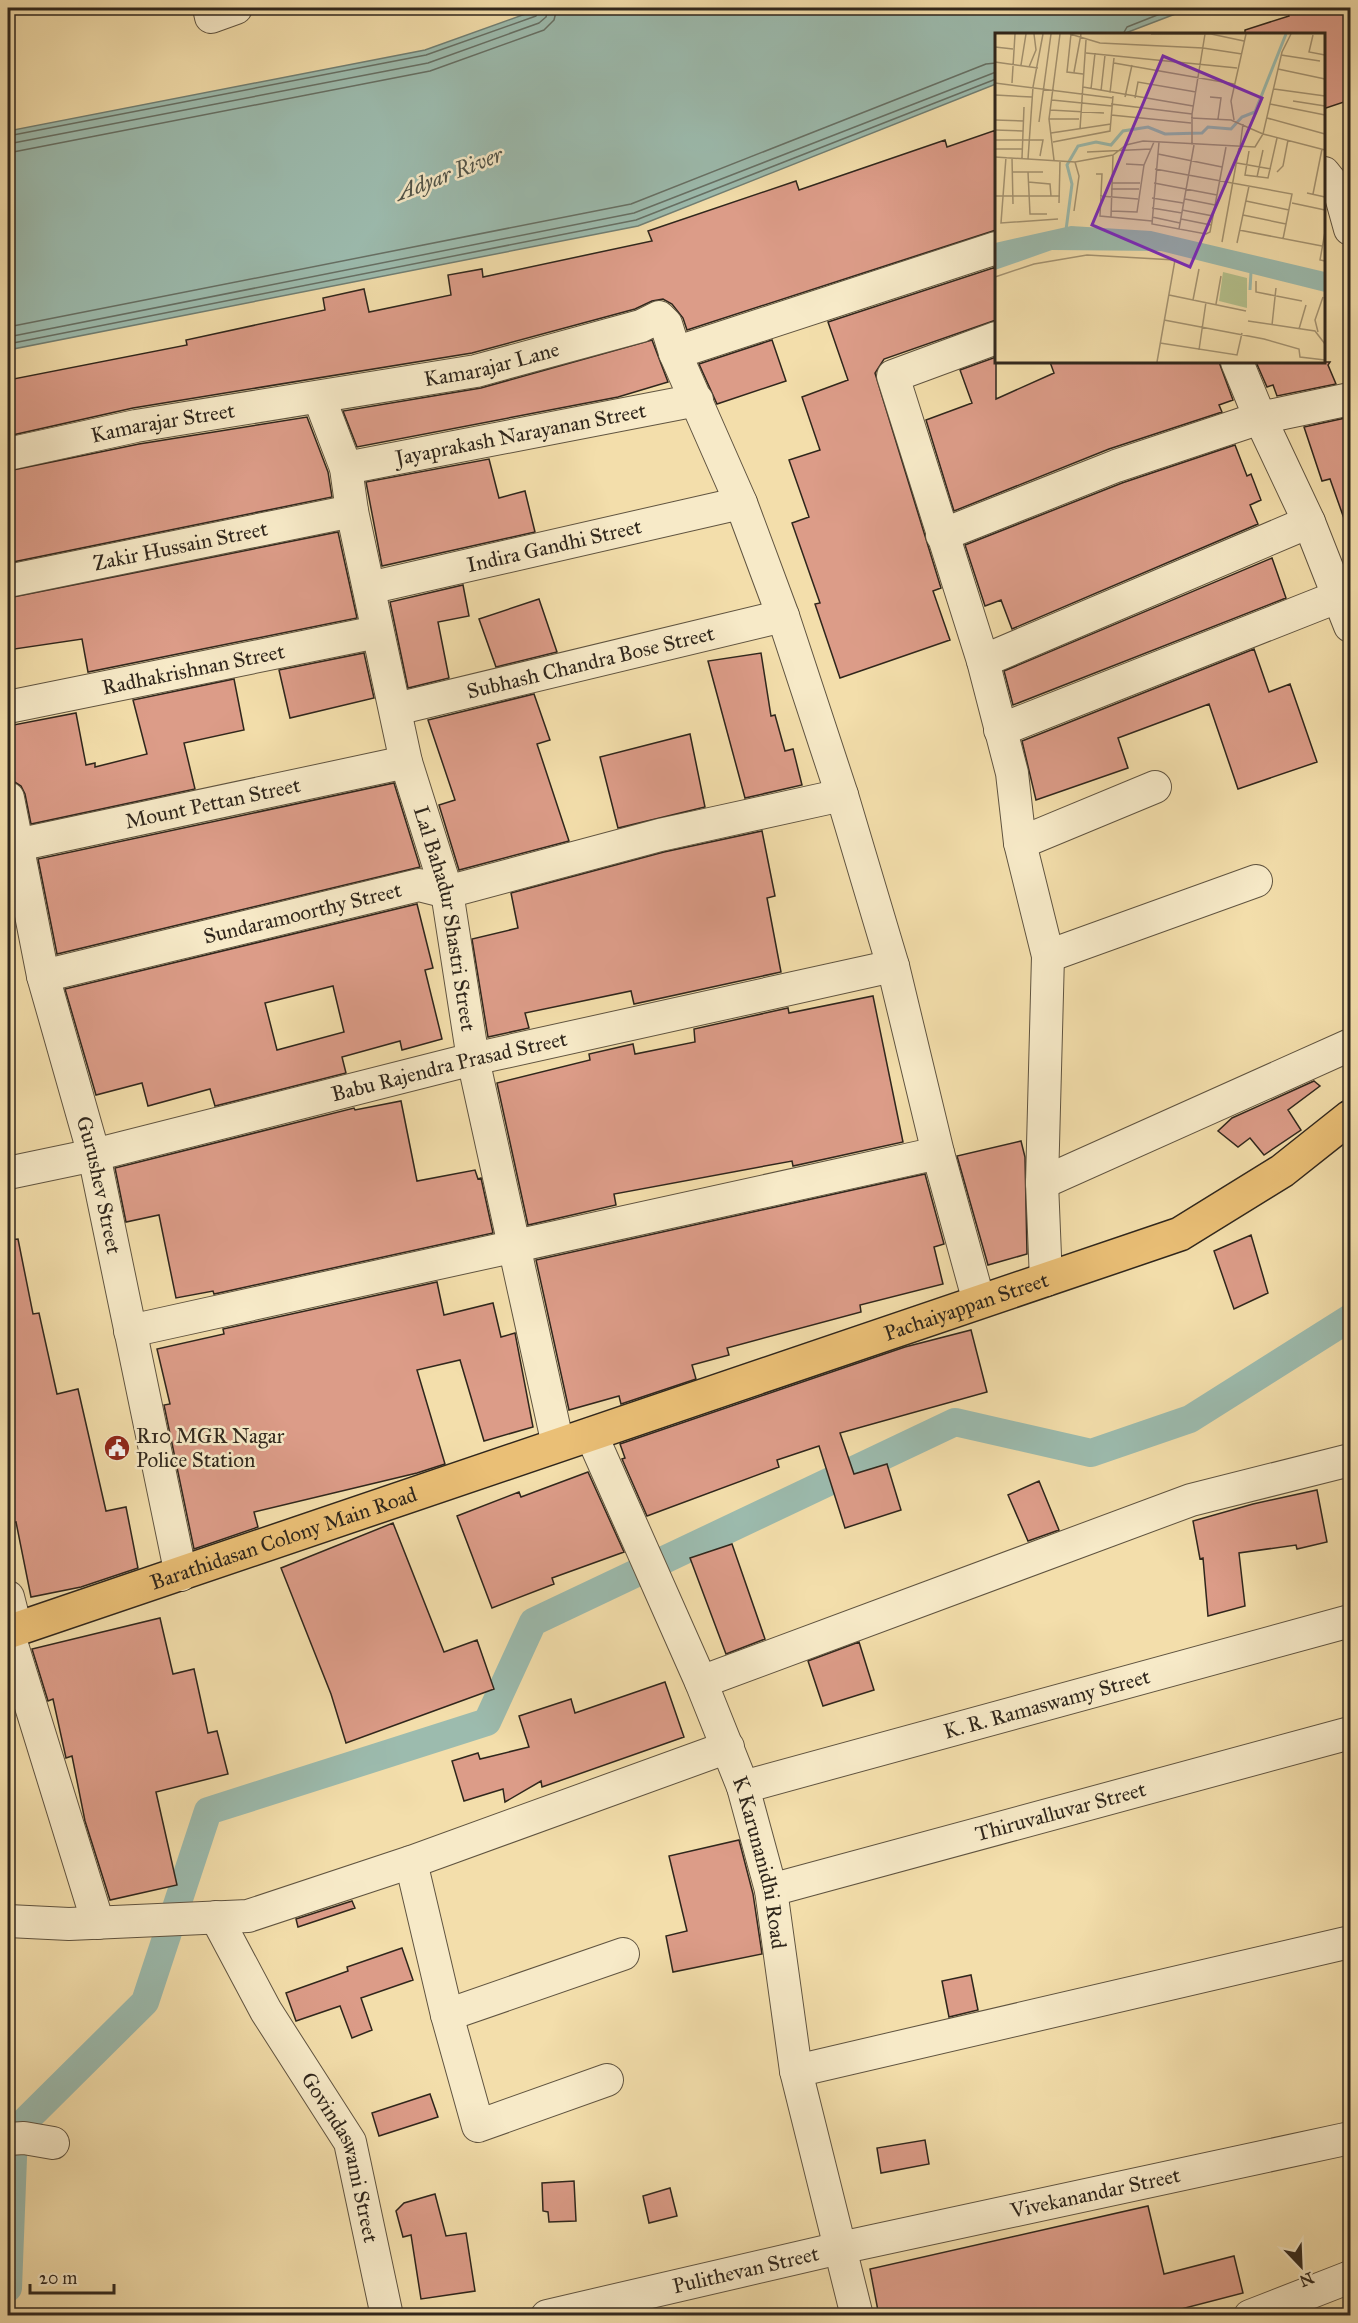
<svg xmlns="http://www.w3.org/2000/svg" width="1358" height="2323" font-family="'IM FELL Great Primer',serif">
<style>
.water{fill:#9cbbae;stroke:#707f74;stroke-width:1.5}
.lines{fill:none;stroke-linecap:round;stroke-linejoin:round}
.shore{stroke:#667065;stroke-width:1.5}
.canal{stroke:#9cbbae;stroke-width:28}
.building{fill:#dc9c88;stroke:#2f261c;stroke-width:1.5;fill-rule:evenodd}
.minor-casing{stroke:#605440;stroke-width:34}
.major-casing{stroke:#2f261c;stroke-width:36}
.minor{stroke:#f7eac8;stroke-width:32}
.major{stroke:#eabf76;stroke-width:33}
.labels{text-anchor:middle;stroke-width:5;stroke-linejoin:round;paint-order:stroke}
.street-label{font-size:21px;fill:#2f261c;stroke:#f7eac8}
.poi-label{font-size:21px;fill:#2f261c;stroke:#f7eac8;text-anchor:start}
.water-label{font-size:22px;font-style:italic;fill:#505348;stroke:#f7eac8}
.inset-river{fill:none;stroke:#9cbbae;stroke-width:3}
.inset-road{fill:none;stroke:#a59472;stroke-width:1.5}
.view{fill:#7b2cbf;fill-opacity:0.15;stroke:#7b2cbf;stroke-width:3}
.inset-edge{fill:none;stroke:#2f261c;stroke-width:3}
</style>
<rect width="100%" height="100%" fill="#f3deab"/>
<filter id="stains"><feTurbulence type="fractalNoise" baseFrequency=".00333" numOctaves="4"/><feColorMatrix values="0 0 0 0 .2 0 0 0 0 .09 0 0 0 0 .02 0 0 0 .5 -.17"/></filter>
<radialGradient id="worn" r=".72"><stop offset=".6" stop-color="#630" stop-opacity="0"/><stop offset="1" stop-color="#630" stop-opacity=".3"/></radialGradient>
<!-- water -->
<path class="water" d="M542,8h649l-68,26h-127v50l-358,142 -630,124v-219l417,-81z"/>
<g class="lines">
<!-- shore -->
<path class="shore" d="M1123,34l4,-7 48,-19
M8,136l418,-81 110,-39 4,-8
M8,144l420,-81 111,-40 7,-6 2,-9
M8,153l422,-82 114,-41 10,-10 3,-12
M8,327l623,-123 355,-140 10,-1
M8,337l626,-124 362,-141
M8,344l628,-124 360,-141"/>
<!-- canal -->
<path class="canal" d="M8,2288l6,-156 131,-130 63,-191 279,-89 46,-100 422,-200 136,31 99,-34 160,-101"/>
</g>
<!-- building -->
<path class="building" d="M1304,8h46v92l-27,9v-75h-78v-4l44,-14 -1,-3z
M996,130v100l-309,100 -4,-12 -11,-14 -9,-5 -11,2 -17,8 -163,44 -339,55 -125,28v-56l179,-35 -1,-5 139,-30 -2,-12 41,-9 5,23 82,-17 -3,-20 34,-6 1,8 169,-36 -4,-10 148,-50 3,9 146,-50 2,7z
M996,267v53l-112,39 -9,14 66,215 -8,3 17,49 -110,38 -25,-74 5,-1 -28,-80 17,-6 -20,-57 31,-10 -18,-53 46,-17 -20,-58z
M652,340l16,42 -50,15 -261,50 -14,-36 138,-23z
M772,340l14,41 -69,23 -18,-40z
M996,357v42l58,-26 -4,-11h169l14,38 -14,5 3,7 -113,37 -155,62 -28,-91 46,-17 -12,-33z
M1256,362h74l-2,3 8,19 -59,12 -4,-11 -6,2z
M307,417l21,55 4,25 -324,66v-92l131,-27z
M1350,417v109l-3,1 -17,-48 -8,2 -18,-54z
M1235,445l12,31 4,-2 10,26 -11,5 8,19 -246,105 -11,-29 -16,6 -20,-61 157,-62z
M489,459l10,39 26,-7 10,41 -153,34 -16,-84z
M338,532l19,86 -269,54 -6,-33 -74,11v-52z
M1272,558l14,40 -273,107 -9,-34z
M463,585l6,31 -31,6 11,56 -41,10 -18,-86z
M539,599l18,53 -61,15 -17,-48z
M1254,649l15,43 21,-8 27,78 -79,27 -29,-85 -91,34 10,30 -92,32 -14,-59z
M364,653l10,45 -84,20 -11,-48z
M761,653l10,63 4,-1 10,36 8,-2 9,36 -57,13 -37,-137z
M234,679l10,51 -60,13 11,46 -164,35 -6,-30 -4,-8 -8,-5 -5,-55 68,-13 10,52 9,-2v4l52,-13 -14,-54z
M534,694l16,46 -13,4 32,97 -110,29 -20,-65 16,-5 -27,-80z
M690,734l15,73 -87,21 -18,-71z
M394,783l26,84 -363,87 -19,-95z
M762,831l13,65 -8,2 14,74 -147,32 -3,-13 -106,22 4,15 -41,9 -16,-98 46,-11 -7,-35 153,-41z
M417,904l16,64 -8,2 17,69 -40,11 -2,-9 -58,16 4,16 -131,33 -5,-17 -62,17 -6,-23 -46,12 -31,-106zM333,986l11,46 -67,18 -12,-47z
M873,996l30,146 -110,24 -1,-5 -178,33 2,11 -88,20 -31,-142 93,-23 -1,-6 44,-10 2,10 60,-12 -1,-13 94,-21 1,5z
M1314,1081l6,5 -32,24 13,20 -37,25 -14,-17 -12,9 -20,-16 14,-13z
M401,1101l16,80 58,-11 3,9 3,-1 12,55 -279,61 -1,-3 -37,7 -17,-83 -33,7 -11,-54 239,-60 1,2z
M1021,1141l4,16 2,97 -39,11 -31,-109z
M925,1174l19,70 -10,3 9,37 -83,21 1,7 -134,36 2,7 -37,10 4,14 -75,25 -2,-8 -50,14 -33,-150z
M1251,1235l17,58 -34,16 -20,-58z
M18,1239l15,75 6,-1 18,81 21,-5 28,122 20,-4 12,61 -57,19 -50,10 -15,-75 -8,2v-284z
M437,1282l7,33 49,-12 8,34 14,-4 18,94 -49,14 -24,-81 -43,10 28,94 -28,9 -163,39 4,15 -64,22 -30,-144 6,-1 -13,-55 67,-15 -1,-5z
M971,1330l16,62 -147,41 14,41 33,-10 14,46 -56,18 -26,-82 -42,14 2,7 -132,49 -25,-57 3,-1 -5,-14 285,-97z
M588,1472l36,80 -72,26 2,6 -62,24 -35,-92 62,-24 2,5z
M1039,1481l20,49 -31,11 -20,-46z
M1317,1490l10,52 -30,7 -1,-4 -57,8 6,53 -37,10 -5,-58 -3,1 -7,-38 60,-17z
M393,1523l51,129 33,-12 17,49 -148,54 -15,-49 -50,-126z
M732,1544l33,95 -39,15 -36,-96z
M160,1618l13,56 21,-5 14,64 9,-2 11,43 -72,18 21,93 -67,15 -25,-79 -13,-65 -6,2 -13,-59 -5,2 -16,-52z
M859,1642l15,48 -51,16 -15,-45z
M665,1682l19,55 -142,50 -1,-6 -36,21 -2,-13 -39,12 -12,-40 26,-8 2,6 49,-12 -10,-31 52,-17 4,14z
M8,1691l6,23 -6,2z
M739,1840l14,54 9,60 -89,18 -7,-36 21,-5 -18,-75z
M352,1901l3,7 -57,19 -2,-8z
M402,1948l11,32 -52,18 11,32 -20,8 -12,-32 -44,15 -10,-28 62,-22 -1,-4z
M971,1975l7,35 -29,7 -7,-36z
M430,2094l8,23 -59,19 -7,-23z
M925,2140l4,24 -48,9 -4,-25z
M574,2181l2,40 -27,1 -1,-10 -5,-1 -1,-28z
M670,2188l7,28 -28,7 -6,-27z
M435,2194l11,42 20,-3 9,58 -54,8 -10,-64 -8,2 -7,-26 8,-8z
M1148,2206l16,68 70,-18 9,37 -62,16 1,7h-212l-1,-6 -25,6h-65l-9,-47z"/>
<g class="lines">
<!-- minor casing -->
<g class="minor-casing">
<g id="minor">
<path d="M209,8l2,9 25,-9"/>
<path d="M1324,173l16,20 10,36"/>
<path d="M996,338l-103,38 90,285 29,112 8,70 28,113 -6,227 4,97"/>
<path d="M675,353l321,-105"/>
<path d="M1237,362l23,56 49,104 41,104"/>
<path id="s1" d="M319,397l27,71 6,43 54,251 41,130 26,167 85,386"/>
<path id="s2" d="M8,454l128,-28 340,-55 165,-45 18,-9 7,7 9,29 66,150 42,113 59,179 51,171 45,187 41,149"/>
<path id="s3" d="M346,468l351,-68"/>
<path d="M942,535l174,-69 144,-48 90,-19"/>
<path id="s4" d="M8,581l344,-70"/>
<path id="s5" d="M369,588l372,-85"/>
<path d="M983,661l326,-139"/>
<path id="s6" d="M8,707l369,-75"/>
<path id="s7" d="M396,709l387,-93"/>
<path d="M1000,730l337,-133"/>
<path id="s8" d="M8,798l35,178 51,179 87,420"/>
<path d="M1020,843l135,-56"/>
<path id="s9" d="M17,845l389,-83"/>
<path d="M1048,956l208,-75"/>
<path id="s10" d="M43,976l376,-91 28,7 213,-57 182,-40"/>
<path id="s11" d="M8,1173l86,-18 379,-96 420,-93"/>
<path d="M1042,1183l308,-138"/>
<path d="M130,1331l808,-178"/>
<path id="s12" d="M591,1434l110,248 42,105 28,103 25,181 61,245"/>
<path d="M8,1597l8,31"/>
<path d="M8,1632l90,291"/>
<path d="M701,1682l490,-182 159,-40"/>
<path id="s13" d="M743,1787l607,-166"/>
<path d="M411,1862l36,153 31,111 129,-46"/>
<path id="s14" d="M771,1890l579,-157"/>
<path id="s15" d="M216,1917l50,94 84,131 37,174"/>
<path d="M8,1921l61,3 179,-8 163,-54 317,-115"/>
<path d="M447,2015l176,-61"/>
<path d="M796,2071l554,-129"/>
<path d="M8,2139l16,-1 29,5"/>
<path id="s16" d="M547,2316l293,-68 510,-110"/>
<path d="M1250,2316l100,-39"/>
</g>
</g>
<!-- major casing -->
<g class="major-casing">
<g id="major">
<path id="s17" d="M8,1632l1172,-398 102,-63 68,-54"/>
</g>
</g>
<!-- minor -->
<use href="#minor" class="minor"/>
<!-- major -->
<use href="#major" class="major"/>
</g>
<!-- icons -->
<defs>
<g id="civic-disc" transform="scale(1.35)"><circle r="9.5" fill="#8f2418" stroke="#f7eac8"/><path d="M-.6-6.5H3V-4.5H.6V-3L4-1V1h2V6H-6V1h2V-1L-.6-3ZM-1.2 2.5V6h2.4V2.5Z" fill="#fff"/></g>
</defs>
<g fill-rule="evenodd">
<use href="#civic-disc" x="117" y="1448"/>
</g>
<g class="labels">
<!-- street labels -->
<g class="street-label">
<text dy="7" stroke="none"><textPath href="#s2" startOffset="492">Kamarajar Lane</textPath></text>
<text dy="7" stroke="none"><textPath href="#s2" startOffset="158">Kamarajar Street</textPath></text>
<text dy="7" stroke="none"><textPath href="#s3" startOffset="178">Jayaprakash Narayanan Street</textPath></text>
<text dy="7" stroke="none"><textPath href="#s4" startOffset="176">Zakir Hussain Street</textPath></text>
<text dy="7" stroke="none"><textPath href="#s5" startOffset="190">Indira Gandhi Street</textPath></text>
<text dy="7" stroke="none"><textPath href="#s7" startOffset="200">Subhash Chandra Bose Street</textPath></text>
<text dy="7" stroke="none"><textPath href="#s6" startOffset="189">Radhakrishnan Street</textPath></text>
<text dy="7" stroke="none"><textPath href="#s9" startOffset="200">Mount Pettan Street</textPath></text>
<text dy="7" stroke="none"><textPath href="#s10" startOffset="267">Sundaramoorthy Street</textPath></text>
<text dy="7" stroke="none"><textPath href="#s1" startOffset="538">Lal Bahadur Shastri Street</textPath></text>
<text dy="7" stroke="none"><textPath href="#s11" startOffset="454">Babu Rajendra Prasad Street</textPath></text>
<text dy="7" stroke="none"><textPath href="#s8" startOffset="398">Gurushev Street</textPath></text>
<text dy="7" stroke="none"><textPath href="#s17" startOffset="1012">Pachaiyappan Street</textPath></text>
<text dy="7" stroke="none"><textPath href="#s17" startOffset="291">Barathidasan Colony Main Road</textPath></text>
<text dy="7" stroke="none"><textPath href="#s13" startOffset="315">K. R. Ramaswamy Street</textPath></text>
<text dy="7" stroke="none"><textPath href="#s14" startOffset="300">Thiruvalluvar Street</textPath></text>
<text dy="7" stroke="none"><textPath href="#s12" startOffset="462">K Karunanidhi Road</textPath></text>
<text dy="7" stroke="none"><textPath href="#s15" startOffset="273">Govindaswami Street</textPath></text>
<text dy="7" stroke="none"><textPath href="#s16" startOffset="562">Vivekanandar Street</textPath></text>
<text dy="7" stroke="none"><textPath href="#s16" startOffset="204">Pulithevan Street</textPath></text>
</g>
<!-- poi labels -->
<g class="poi-label">
<text x="136" y="1443">R10 MGR Nagar<tspan x="136" dy="24">Police Station</tspan></text>
</g>
<!-- water labels -->
<g class="water-label">
<text transform="translate(449 173) rotate(-21)" y="8">Adyar River</text>
</g>
</g>
<!-- overview -->
<g transform="translate(995 33)">
<rect width="330" height="330" fill="#f3deab"/>
<path d="M228,239l24,6v30l-28,-7z" fill="#b5c28e"/>
<path d="M76,193l80,5 174,41v20l-164,-41 -109,-1 -57,20v-27z" fill="#9cbbae"/>
<path class="inset-river" d="M71,197l6,-46 -5,-19 11,-19 18,-4 15,3 12,-14 25,-4 17,7 37,-1 6,-6 23,2 11,-12 13,-5 31,-78M255,257l1,-18"/>
<path class="inset-road" d="M75,1l30,9 103,5 39,6M76,1l-4,38 16,2M156,1h60l33,7M318,2l-4,17 16,3M0,14l18,2M91,20l151,15M286,22l39,6M0,29l43,6M119,30l120,21M26,32l5,-31M34,34l7,-17 -2,-16M283,36l47,10M79,39l7,-38M0,50l118,15M17,50l3,-49M88,54l110,19M96,56l4,-36M279,56l51,7M106,58l4,-36M115,60l4,-35M0,62l37,2M130,64l7,-32M215,64l11,1 -3,21M140,65l3,-16 58,10M57,67l60,6M298,68l32,5M116,71l81,10M275,71l55,11M55,77l54,3M116,82l80,8M196,85l40,2 32,14 62,16M272,85l58,16M54,86h30M0,87l29,1M239,87l-3,-19 15,-67M44,89l12,-88M85,96l6,-89M0,97l28,1M56,100l60,-9M0,107h48l-3,16M58,109l57,-11 3,-35M164,109l-7,82 54,10 4,-2 16,-85M197,112v-31l13,-80M245,114l3,-23M0,116h27M254,118l-4,24 23,3 9,-40M92,119l64,-3M163,121l64,13M0,124l80,5 38,-7 13,-10 17,-4 112,6 8,-13 19,-82 9,-18M11,124l-5,66 57,-4M17,125l1,46M27,125l2,-51M33,126l5,-72 10,-53M59,127l-5,-41 11,-85M242,130l34,6M131,131l18,1M160,136l137,25 -9,45M18,139h30M33,139l2,42h17M282,139l6,-6 5,-26M101,141h6l-2,42 52,5M262,144l6,-27M33,149l22,2 1,12M117,150h28M159,150l63,12M116,156h28M312,160l18,4M318,161l9,-45M0,163h65M105,163l38,3M157,165l31,5M190,166l30,6M251,168l43,9M64,170l1,-41M297,170l33,7M157,175l30,5M187,177l31,6M79,178l5,-35 -4,-14M116,178l26,1 7,-47 10,-23M248,182l43,9M116,184l2,-62M157,184l28,6M186,186l30,6M184,196l15,-84M244,197l83,16M330,199l-5,28 5,1M227,209l17,-94M242,210l12,-57M0,244l39,-13 53,-9 88,5 -18,102M261,248v11l46,9M174,262l77,16M198,267l6,-31M221,271l5,-28M169,287l100,19 35,10 1,8 25,3M253,288l67,10 10,13M277,292l4,-37M304,296l7,-24M323,299l-3,-12 8,-23M165,310l77,12 5,-22M204,317l7,-48"/>
<path class="view" d="M168,23l99,42 -72,169 -98,-42z"/>
<rect width="330" height="330" class="inset-edge"/>
</g>
<!-- margin -->
<rect width="1358" height="2323" fill="none" stroke="#f3deab" stroke-width="30"/>
<rect x="9" y="9" width="1340" height="2305" fill="none" stroke="#2f261c" stroke-width="3"/>
<rect x="15" y="15" width="1328" height="2293" fill="none" stroke="#2f261c" stroke-width="1.5"/>
<!-- north arrow -->
<g transform="translate(1301 2266) rotate(157)" stroke="#f7eac8" stroke-width="4.5" paint-order="stroke">
<path d="M0-4.5L10 22L0 15L-10 22Z" fill="#2f261c"/>
<text y="-9" font-size="16" font-weight="bold" text-anchor="middle" fill="#2f261c">N</text>
</g>
<!-- scale -->
<path d="M30 2284v9h84v-9" fill="none" stroke="#2f261c" stroke-width="3"/>
<text x="39" y="2284" font-size="18" fill="#2f261c" stroke="#f7eac8" stroke-width="4.5" paint-order="stroke">20 m</text>
<rect width="100%" height="100%" filter="url(#stains)"/>
<rect width="100%" height="100%" fill="url(#worn)"/>
</svg>
